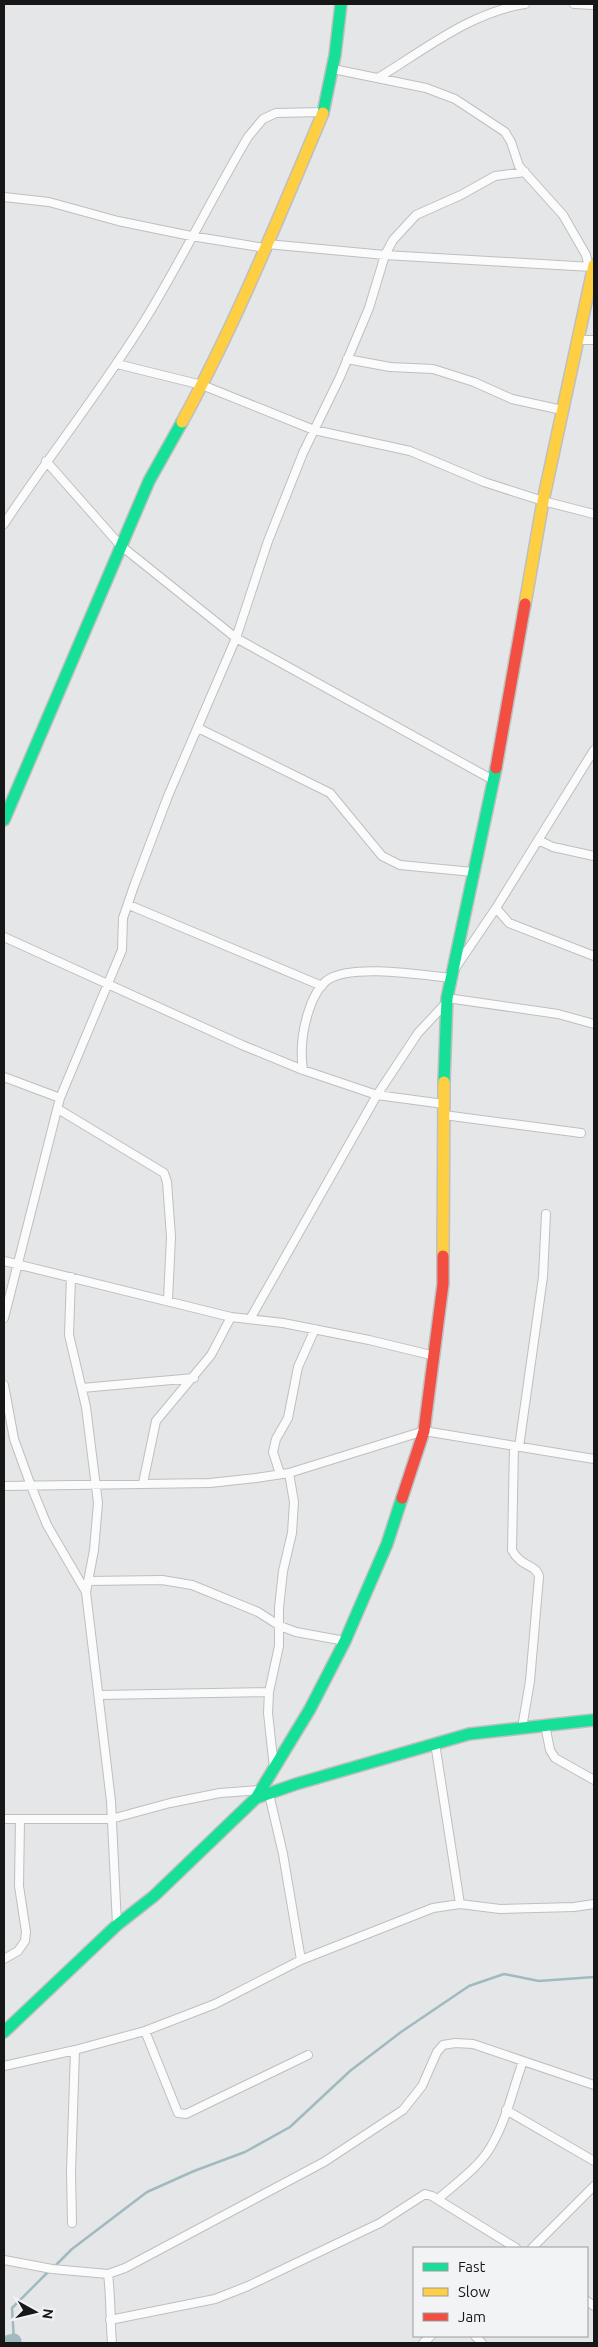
<svg xmlns="http://www.w3.org/2000/svg" width="598" height="2347" font-family="Ubuntu,sans-serif">
<style>
.lines{fill:none;stroke-linecap:round;stroke-linejoin:round}
.stream{stroke:#a0babf;stroke-width:2.5}
.river{stroke:#a0babf;stroke-width:15}
.street-casing{stroke:#bebfc0;stroke-width:10}
.fast-casing{stroke:#bebfc0;stroke-width:14}
.slow-casing{stroke:#bebfc0;stroke-width:14}
.jam-casing{stroke:#bebfc0;stroke-width:14}
.street{stroke:#fbfbfb;stroke-width:8}
.fast{stroke:#16e098;stroke-width:11}
.slow{stroke:#ffcf43;stroke-width:11}
.jam{stroke:#f24e42;stroke-width:11}
</style>
<rect width="100%" height="100%" fill="#e5e6e7"/>
<g class="lines">
<!-- stream -->
<path class="stream" d="M54,2267l18,-18 75,-57 47,-21 51,-19 45,-25 60,-56 51,-39 68,-46 35,-12 35,7 55,-4
M14,2341l-2,-33 38,-38"/>
<!-- river -->
<path class="river" d="M7,2343l7,-2v2"/>
<!-- street casing -->
<g class="street-casing">
<path id="street" d="M574,4l20,1
M333,69l93,19 29,11 50,33 6,10 8,24 44,49 23,40 3,12
M378,78c46,-28 93,-66 147,-74
M4,197l45,5 69,19 73,15 74,12
M267,244l118,11 207,12
M577,340h17
M347,359l43,8 43,2 41,13 38,17 50,11
M117,364l85,21 112,45 96,21 74,31 59,19 51,13
M46,461l74,84 116,93 257,142
M4,524c47,-71 100,-137 144,-209 35,-58 65,-119 100,-178l15,-18 13,-6 47,-1
M198,728l132,65 52,63 18,9 73,7
M538,840l15,7 41,9
M129,905l193,81
M496,908l13,15 85,33
M4,937l238,108 61,25 74,25 67,9
M456,967l40,-59 98,-158
M447,998l111,16 36,10
M303,1070c-3,-20 -1,-39 6,-60 3,-10 10,-25 20,-31 26,-15 92,-4 121,-1
M4,1077l56,21
M58,1109l106,64 3,9 4,55 -3,63
M444,1115l137,18
M4,1261l227,56 52,6 86,17 66,16
M71,1277l-2,58 17,72 12,96 -4,47 -8,42
M4,1318l56,-220 62,-148 1,-32 11,-32 34,-90 68,-158 32,-97 35,-88 37,-76 29,-69 16,-53 8,-15 23,-25 45,-20 34,-19 30,-4
M250,1319l127,-224 41,-62 28,-30
M4,1385l10,54 17,47 16,39 39,67 25,209 6,124
M82,1388l112,-10
M514,1446l-2,104c9,18 25,14 27,27l-9,104 -8,47
M519,1447l24,-170 3,-63
M280,1474l-7,-22 3,-13 12,-21 10,-51 17,-38
M143,1483l13,-62 55,-66 20,-38
M4,1486l206,-3 46,-5 33,-5 135,-42 170,28
M88,1581l74,-1 30,5 66,27 22,14 16,6 49,9
M99,1695l170,-3
M545,1725l5,25 5,8 39,22
M435,1743l25,161
M274,1768l-6,-55 1,-21 10,-46v-38l4,-37 9,-38 2,-31 -5,-29
M269,1794l14,60 18,106
M4,1819h107l59,-16 50,-10 41,-3
M4,1959l14,-8 7,-10 1,-9 -7,-46 1,-67
M145,2031l33,82 8,1 122,-59
M4,2066l71,-16 70,-19 70,-27 86,-44 132,-52 27,-4 40,5 74,-2 20,-3
M506,2110l88,51
M438,2199c17,-15 40,-31 52,-51 16,-26 23,-59 33,-87
M72,2223l-1,-51 4,-122
M532,2248l62,-62
M4,2260l48,9 56,5 17,-6 199,-106 79,-52 19,-24 15,-34 6,-7 12,-2 18,1 121,41
M108,2274c3,23 2,46 4,69
M587,2301l7,5
M110,2320l105,-21 33,-13 132,-63 45,-29 7,2 84,52
M475,2336l7,7
M423,2343l8,-7"/>
</g>
<!-- fast casing -->
<g class="fast-casing">
<path id="fast" d="M323,113l12,-58 6,-51
M4,820l145,-339 33,-59
M444,1082l3,-84 49,-230
M256,1798l40,-14 173,-50 125,-14
M4,2032l113,-107 37,-29 102,-98 54,-89 35,-68 42,-97 15,-46"/>
</g>
<!-- slow casing -->
<g class="slow-casing">
<path id="slow" d="M182,422c54,-99 97,-205 141,-309
M525,604l18,-103 51,-236
M443,1256l1,-174"/>
</g>
<!-- jam casing -->
<g class="jam-casing">
<path id="jam" d="M496,768l29,-164
M402,1498l22,-67 19,-147v-28"/>
</g>
<!-- street -->
<use href="#street" class="street"/>
<!-- fast -->
<use href="#fast" class="fast"/>
<!-- slow -->
<use href="#slow" class="slow"/>
<!-- jam -->
<use href="#jam" class="jam"/>
</g>
<!-- border -->
<rect width="598" height="2347" fill="none" stroke="#171718" stroke-width="10"/>
<!-- legend -->
<rect x="413" y="2247" width="175" height="90" fill="#f1f3f5" stroke="#9a9b9d"/>
<rect x="423" y="2263" width="25" height="8" fill="#16e098" stroke="#9a9b9d"/>
<text x="458" y="2272" font-size="15" fill="#171718">Fast</text>
<rect x="423" y="2288" width="25" height="8" fill="#ffcf43" stroke="#9a9b9d"/>
<text x="458" y="2297" font-size="15" fill="#171718">Slow</text>
<rect x="423" y="2313" width="25" height="8" fill="#f24e42" stroke="#9a9b9d"/>
<text x="458" y="2322" font-size="15" fill="#171718">Jam</text>
<!-- north arrow -->
<g transform="translate(35 2312) rotate(98)" stroke="#f1f3f5" stroke-width="4" paint-order="stroke">
<path d="M0-4L9 19L0 12L-9 19Z" fill="#171718"/>
<text y="-8" font-size="14" font-weight="bold" text-anchor="middle" fill="#171718">N</text>
</g>
</svg>
